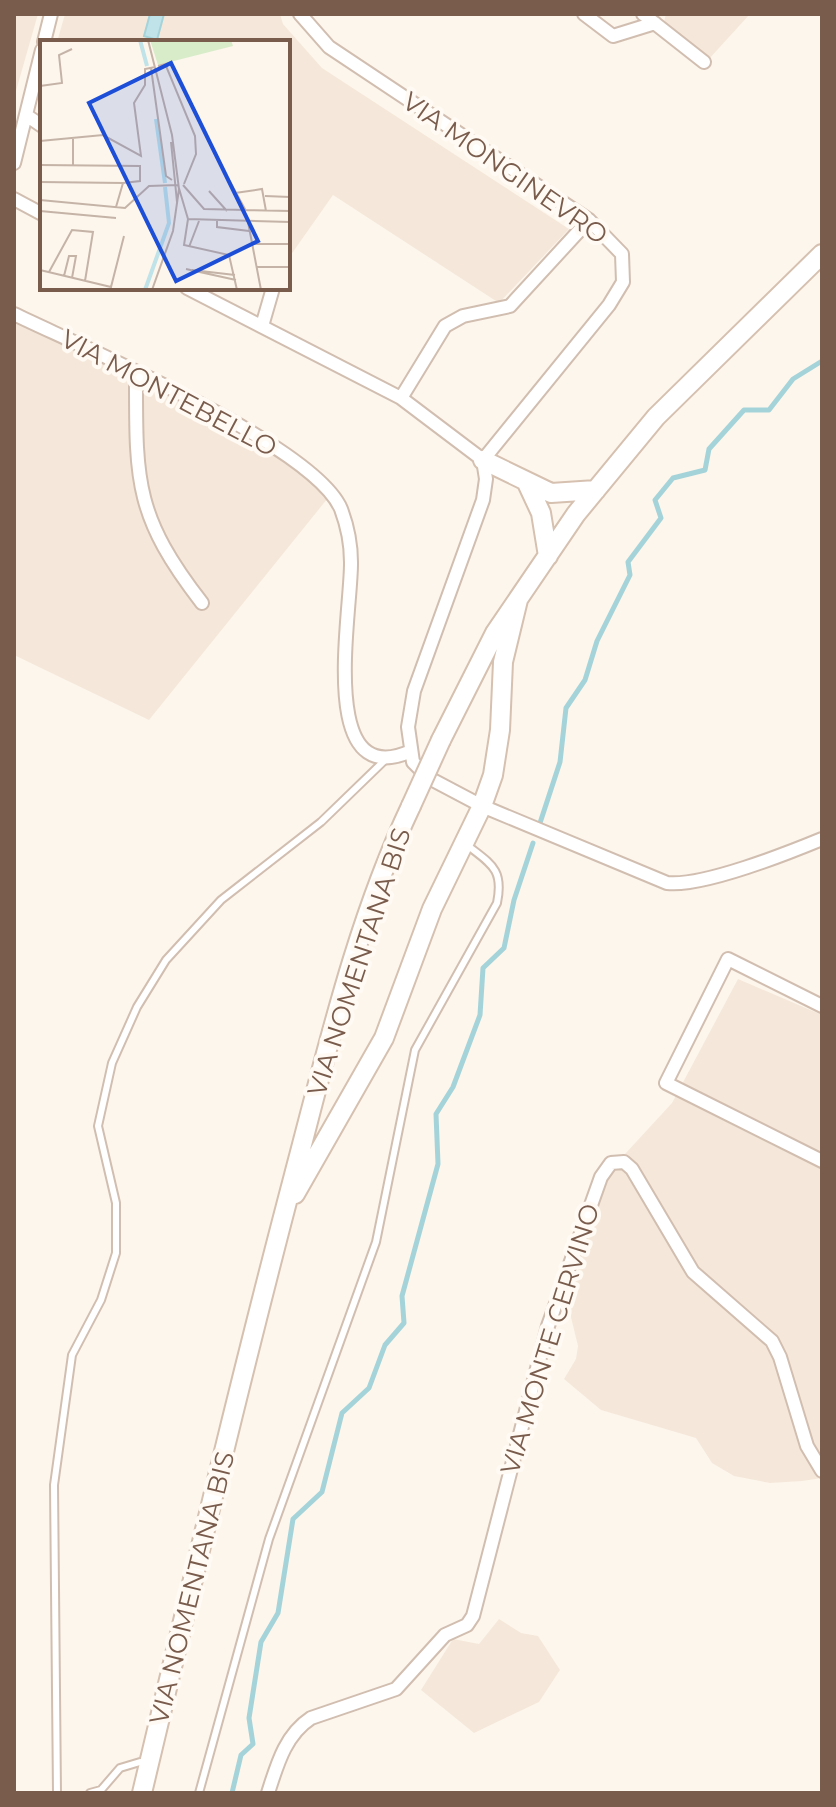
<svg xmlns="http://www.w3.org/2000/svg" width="836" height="1807" font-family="Montserrat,sans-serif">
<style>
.residential{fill:#f5e8da}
.water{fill:#bfe3e8;stroke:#a5d3da;stroke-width:2}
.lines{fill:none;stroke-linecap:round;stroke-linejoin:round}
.stream{stroke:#a5d3da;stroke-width:5}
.service-casing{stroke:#d1beb0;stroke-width:10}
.minor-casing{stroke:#d1beb0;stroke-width:16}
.secondary-casing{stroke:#d6c0b0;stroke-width:22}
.service{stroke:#fff;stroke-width:6}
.minor{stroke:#fff;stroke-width:12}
.secondary{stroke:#fff;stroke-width:18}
.secondary-bridge-casing{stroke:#d6c0b0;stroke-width:22;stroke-linecap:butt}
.secondary-bridge{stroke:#fff;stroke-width:18}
.labels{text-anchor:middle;stroke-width:8;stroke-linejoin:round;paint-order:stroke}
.street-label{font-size:26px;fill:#7a5c4d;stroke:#fffaf3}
.inset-river{fill:none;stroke:#bfe3e8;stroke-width:4}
.inset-road{fill:none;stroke:#c5b3a7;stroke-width:2}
.view{fill:#1d4ed8;fill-opacity:0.15;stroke:#1d4ed8;stroke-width:4}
.inset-edge{fill:none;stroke:#7a5c4d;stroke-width:4}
</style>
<rect width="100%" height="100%" fill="#fdf6ec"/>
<!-- residential -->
<path class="residential" d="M14,14h24l-24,84z
M65,14h215l3,10 39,44 247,161 -70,74 -166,-108 -45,64v-217h-231z
M666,14h84l-41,45 -45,-37z
M14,314l225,111 93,68 -183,227 -135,-65z
M738,979l84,36v463l-20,3 -32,2 -36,-7 -22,-13 -16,-25 -95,-28 -37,-31 12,-20 2,-13 -9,-37 15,-65 29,-77 59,-64z
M499,1619l22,14 17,3 22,34 -21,32 -65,31 -53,-43 32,-51 26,5z"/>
<!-- water -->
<path class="water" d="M150,14h14l-7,26 -13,-4z"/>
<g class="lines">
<!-- stream -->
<path class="stream" d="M540,823l20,-61 6,-54 19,-28 12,-39 33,-66 -2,-13 33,-44 -6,-18 18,-22 32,-8 4,-21 35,-39h25l24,-31 29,-18
M232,1793l9,-38 12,-11 -4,-26 12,-76 17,-29 15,-94 29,-27 20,-79 27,-25 16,-43 19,-22 -2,-27 36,-132 -2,-50 17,-27 27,-72 3,-47 21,-20 10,-48 19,-57"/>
<!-- service casing -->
<g class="service-casing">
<path id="service" d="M57,1793l-3,-308 18,-130 29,-55 15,-47v-50l-18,-77 14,-63 25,-56 29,-47 55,-60 100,-78 64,-62
M90,1793l11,-3 19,-22 20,-6
M199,1793l70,-254 107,-297 39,-192 82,-147c7,-34 -6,-39 -30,-58"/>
</g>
<!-- minor casing -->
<g class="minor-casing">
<path id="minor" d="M300,14l29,33 260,173 33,34 1,28 -14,23 -126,155
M584,14l29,22 42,-13
M643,14l61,48
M44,42l7,-28
M26,115l16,11
M14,163l28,-113
M14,199l28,15
M187,288l214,110 82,62 3,19 -3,21 -69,191 -6,36 5,35 16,16 53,28 185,77c35,4 121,-30 155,-44
M14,314c68,33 300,131 327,195 6,16 10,35 10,53 1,48 -36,232 60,189
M262,326l11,-38
M136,373c0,108 -2,142 66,230
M401,398l44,-72 18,-10 47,-10 79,-86
M822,1006l-94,-47 -62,124 156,78
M268,1793c9,-28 17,-58 43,-75l85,-29 49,-54 22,-10 6,-9 75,-290 53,-149 10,-14 13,-1 8,7 61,103 79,69 8,16 27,89 15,25"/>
</g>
<!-- secondary casing -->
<g class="secondary-casing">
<path id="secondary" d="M483,460l68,33 45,-3
M527,483l14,30 7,43
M441,740l54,-107 81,-119 80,-97 166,-163
M295,1194l89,-156 48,-129 50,-103 11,-31 7,-45 3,-68 15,-62
M142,1793c49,-206 98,-413 152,-618 33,-124 62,-253 117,-369"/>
</g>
<!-- service -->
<use href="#service" class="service"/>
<!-- minor -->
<use href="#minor" class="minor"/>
<!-- secondary -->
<use href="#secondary" class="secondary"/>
<!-- secondary-bridge casing -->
<g class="secondary-bridge-casing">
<path id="secondary-bridge" d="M411,806l30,-66"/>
</g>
<!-- secondary-bridge -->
<use href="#secondary-bridge" class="secondary-bridge"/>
</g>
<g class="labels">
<!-- street labels -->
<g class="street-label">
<text transform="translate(505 168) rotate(35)" y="9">VIA MONGINEVRO</text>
<text transform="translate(169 393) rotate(28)" y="9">VIA MONTEBELLO</text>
<text transform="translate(359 962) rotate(-72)" y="9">VIA NOMENTANA BIS</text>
<text transform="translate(550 1339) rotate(-73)" y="9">VIA MONTE CERVINO</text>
<text transform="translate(192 1588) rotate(-76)" y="9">VIA NOMENTANA BIS</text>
</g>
</g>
<!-- overview -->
<g transform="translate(40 40)">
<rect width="250" height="250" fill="#fdf6ec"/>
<path d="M110,0h81l2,6 -75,19z" fill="#d8ecc9"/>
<path class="inset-river" d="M100,0l7,26M116,79l9,64M105,250l24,-67 -4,-36"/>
<path class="inset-road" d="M108,0l24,95 7,54 -6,42 -21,59M118,26l11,-3 -3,3 29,70 1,18 -12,30M111,28l15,108 6,4M0,46l22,-3 -3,-28 13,-6M0,101l63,-6 38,21 -7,-53 11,-18v-16l10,-2M131,102l6,60M0,125l100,1v15l-17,2M33,125v-27M188,138l18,33M0,142l83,1 -7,24M143,145l21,24 86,2M169,151l18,20M195,153l27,-4 4,22M225,156l25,1M0,160l85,8 24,-22 29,-1 10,34 102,3M0,171l76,7M148,179l-4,26 45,10 8,35M177,181v6l32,4M208,182l13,68M213,204h37M149,207l10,-26M217,227h33M146,229l50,11M0,230l71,17 13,-51M152,230l43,5M9,232l23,-42 21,2 -8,49M24,236l5,-20h7l-4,22M220,249h30"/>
<path class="view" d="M131,23l87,178 -82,40 -87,-178z"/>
<rect width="250" height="250" class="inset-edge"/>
</g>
<!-- border -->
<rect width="836" height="1807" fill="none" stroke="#7a5c4d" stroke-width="32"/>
</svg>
